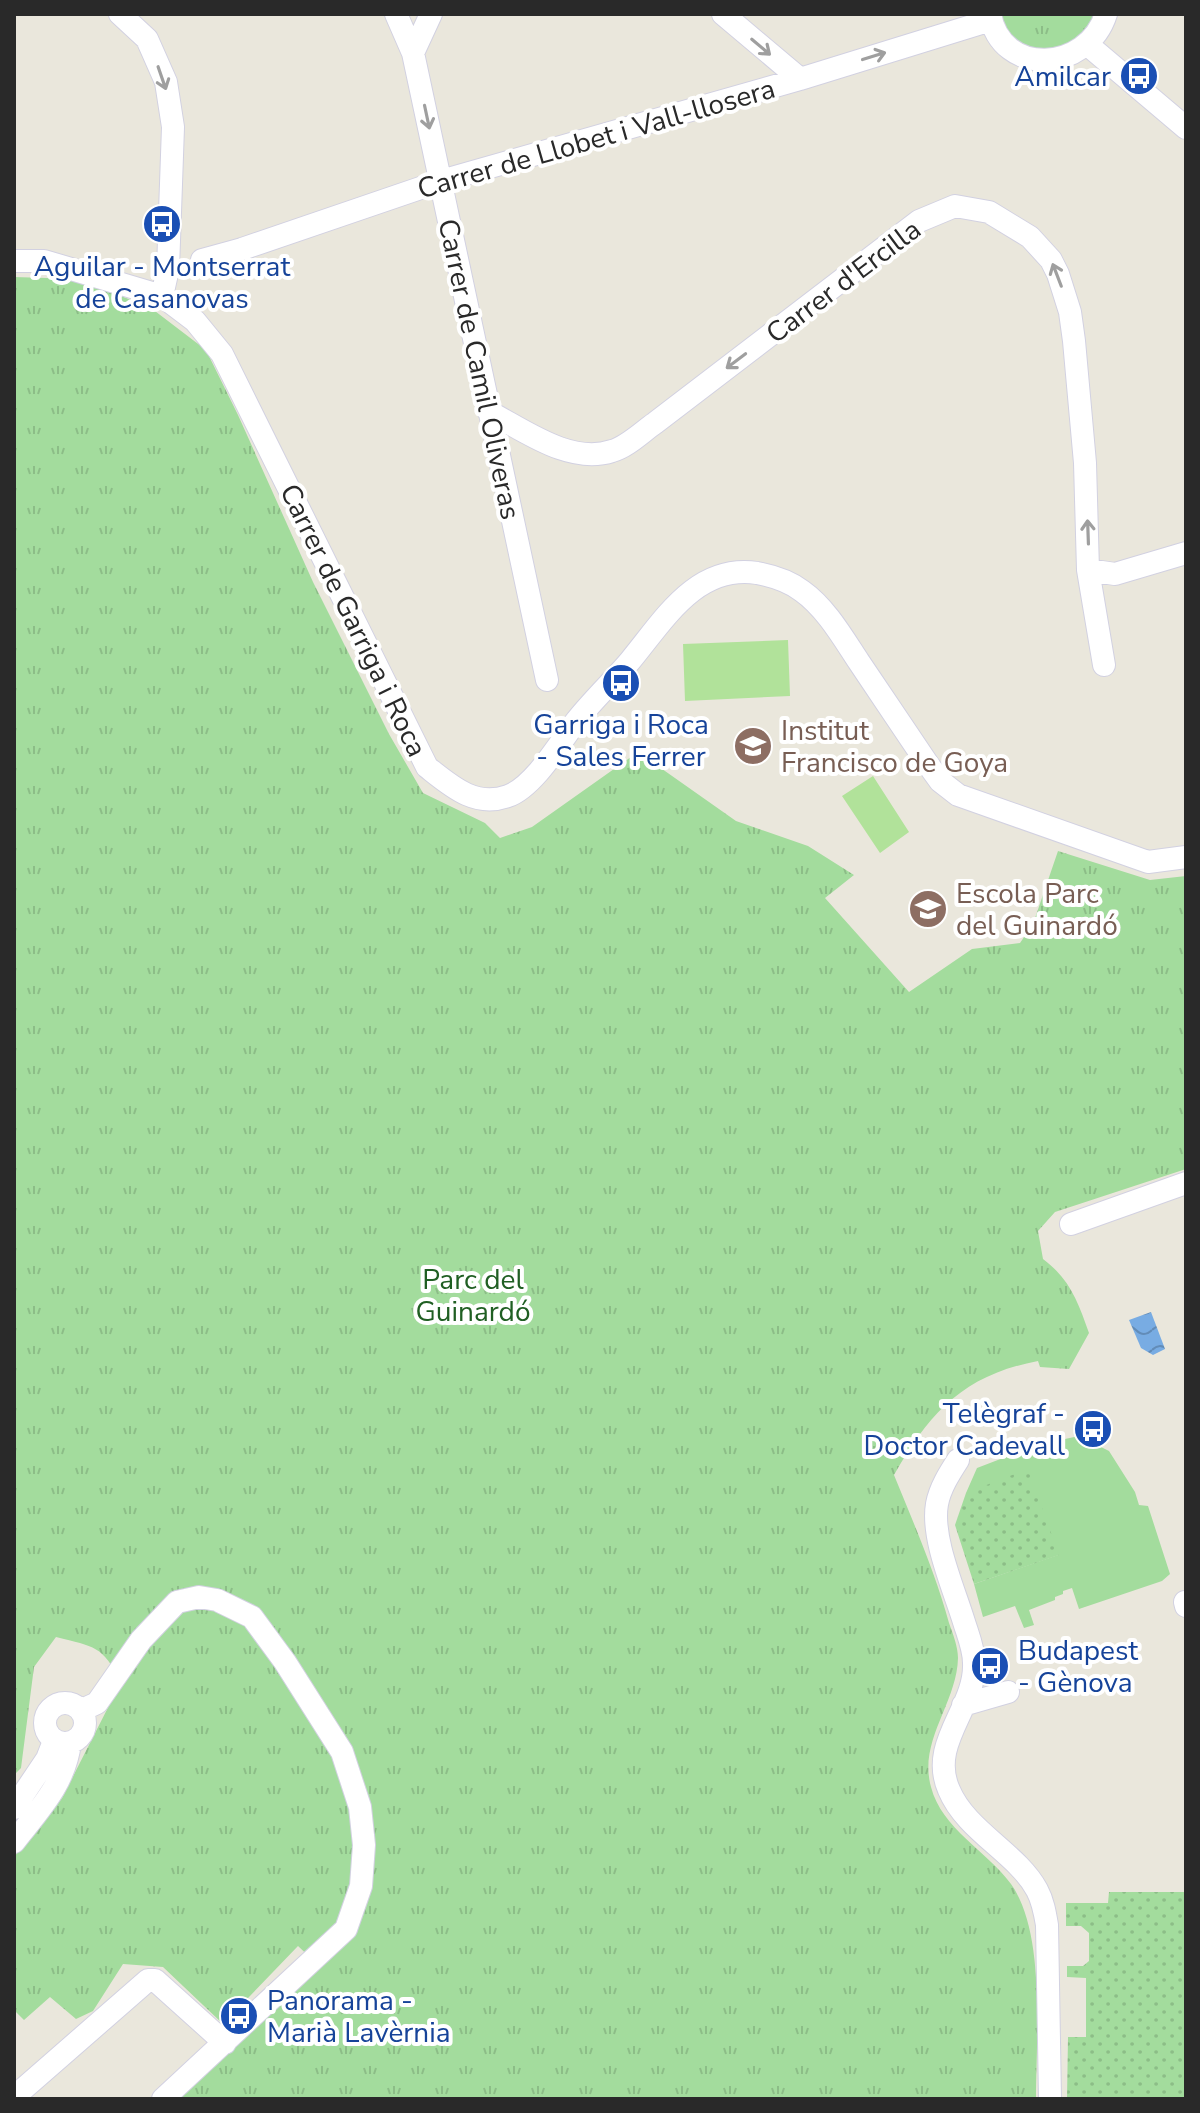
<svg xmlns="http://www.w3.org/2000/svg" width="1200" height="2113" font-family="'Nunito Sans',sans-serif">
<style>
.grass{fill:#a3dc9d}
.park{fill:url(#park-tufts)}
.garden{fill:url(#garden-dots)}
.pitch{fill:#b1e29a}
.water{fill:url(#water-waves)}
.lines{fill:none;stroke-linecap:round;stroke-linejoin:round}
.street-casing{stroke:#d2d1e1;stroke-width:24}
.street{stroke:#fff;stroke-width:22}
.oneway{stroke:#9f9f9f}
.labels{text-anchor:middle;stroke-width:8;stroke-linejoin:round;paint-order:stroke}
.transit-label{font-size:28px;fill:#164399;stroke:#fff;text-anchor:end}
.street-label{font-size:28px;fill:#292929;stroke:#fff}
.education-label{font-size:28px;fill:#785e54;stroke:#fff;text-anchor:start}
.park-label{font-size:28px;fill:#205f23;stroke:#fff}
</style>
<defs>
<pattern id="park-tufts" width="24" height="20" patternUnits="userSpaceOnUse" patternTransform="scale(2)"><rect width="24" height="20" fill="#a3dc9d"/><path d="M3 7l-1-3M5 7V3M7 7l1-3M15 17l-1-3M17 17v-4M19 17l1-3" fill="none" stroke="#8cbd87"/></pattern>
<pattern id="garden-dots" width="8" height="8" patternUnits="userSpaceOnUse" patternTransform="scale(2)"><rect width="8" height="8" fill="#a3dc9d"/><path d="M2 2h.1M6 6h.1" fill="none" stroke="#8cbd87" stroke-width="1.8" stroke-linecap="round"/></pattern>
<pattern id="water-waves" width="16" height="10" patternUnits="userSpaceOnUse" patternTransform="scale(2)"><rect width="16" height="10" fill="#78ace3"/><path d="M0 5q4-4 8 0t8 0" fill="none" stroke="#628cb8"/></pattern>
</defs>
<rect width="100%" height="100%" fill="#eae7dc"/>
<!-- grass -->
<path class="grass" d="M1079,1436l30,15 26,41 4,13 9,1 22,68 -8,7 -83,28 -7,-21 -9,3v3l-8,3v3l-26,10 5,15 -10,3 -9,-22 -32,11 -9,-33 84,-29 -92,-62 11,-25 60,-23z"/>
<!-- park -->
<path class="park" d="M999,14h95c-8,37 -56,46 -82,22 -6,-5 -9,-15 -13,-22z
M14,277l65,2 72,29 55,42 32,65 75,167 76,152 34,59 62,30 15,15 32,-11 106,-75 98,69 72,25 46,29 -29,23 84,94 63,-43 48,-6 13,-19 25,-73 92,29 36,-4v293l-131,43 -17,19 5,28c27,20 35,43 46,74l-20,36 -29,-2 -2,-6c-74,14 -108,51 -144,114 20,49 41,97 55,148 4,11 9,24 9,35 -1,45 -40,83 -27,129 11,42 55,63 80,97 35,49 25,155 25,215h-860l140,-136 -18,-17 -75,78 -60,-57 -40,-3 -30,47 -17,8 -26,-22 -26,23 -10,-10v-153l48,-59 59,-116c-19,-37 -26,-35 -65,-45l-22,30 -13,101 -7,7z"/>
<!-- garden -->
<path class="garden" d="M1028,1469l31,86 -85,29 -19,-59 11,-32z
M1109,1892h77v207h-119l1,-62h18v-59l-19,-1v-11h16l6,-5v-28l-8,-7h-15v-23h42z"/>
<!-- pitch -->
<path class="pitch" d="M788,640l2,56 -105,5 -2,-57z
M873,776l36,56 -29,21 -38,-57z"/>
<!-- water -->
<path class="water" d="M1151,1312l14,37 -12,6 -12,-7 -12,-28z"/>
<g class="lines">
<!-- street casing -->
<g class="street-casing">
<path id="street" d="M120,14l27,25 19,43 7,45 -5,142 -6,27
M396,14l17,39 134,627
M723,14l77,65
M990,14c11,63 97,59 116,0
M1088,45l98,83
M413,53l18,-39
M202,260l40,-11 199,-68 359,-102 191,-59
M14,261h30l118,35 33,25 27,33 205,413c24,19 48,41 81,29 26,-9 53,-55 69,-76 16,-20 36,-39 53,-59 34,-41 66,-97 127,-88 16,3 32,8 45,18 24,17 41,47 57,71 23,34 45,67 68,101l13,18 18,14 190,67 38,-5
M489,412c35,18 81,53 123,39 15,-4 30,-19 43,-28l264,-202 36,-15 34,6 41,25 21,23 7,14 12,38 4,29 11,122 3,107 16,95
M1088,570l27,4 71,-21
M1071,1224l115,-41
M958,1460c-9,14 -18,28 -21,44 -6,34 17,85 27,118 4,13 10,27 10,41 2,45 -46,80 -25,127 17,41 68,63 88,100 6,11 8,23 10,35l3,174
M1185,1602l1,4
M45 1723a20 20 0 1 1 40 0a20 20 0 1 1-40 0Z
M963,1705l45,-13
M82,1710l15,-7 44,-63 36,-38 22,-5 18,3 35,17 33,45 57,90 18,55 4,38 -3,41 -15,43 -183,170
M14,1808l33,-49 7,-18
M14,1842c24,-31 51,-58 56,-99
M14,2097l134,-117h7l70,63"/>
</g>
<!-- street -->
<use href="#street" class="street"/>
</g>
<!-- one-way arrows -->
<defs><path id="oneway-shaft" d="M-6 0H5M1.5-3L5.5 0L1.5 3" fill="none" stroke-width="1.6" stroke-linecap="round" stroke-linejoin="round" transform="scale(2)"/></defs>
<g class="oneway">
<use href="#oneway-shaft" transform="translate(761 47) rotate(40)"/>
<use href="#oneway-shaft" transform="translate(874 56) rotate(-17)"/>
<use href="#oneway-shaft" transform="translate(162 78) rotate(71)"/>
<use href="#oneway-shaft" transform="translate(427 117) rotate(78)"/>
<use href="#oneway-shaft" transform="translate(1057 275) rotate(-111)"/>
<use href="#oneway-shaft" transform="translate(736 361) rotate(143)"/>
<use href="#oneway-shaft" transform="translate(1088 532) rotate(-92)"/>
</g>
<!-- icons -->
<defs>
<g id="bus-disc" transform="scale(2)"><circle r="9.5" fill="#1a4fb4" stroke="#fff"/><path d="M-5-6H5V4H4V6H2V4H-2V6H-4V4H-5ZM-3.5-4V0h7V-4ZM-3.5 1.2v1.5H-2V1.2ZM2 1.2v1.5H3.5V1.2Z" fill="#fff"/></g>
<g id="school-disc" transform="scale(2)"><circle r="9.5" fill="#8d6e63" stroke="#fff"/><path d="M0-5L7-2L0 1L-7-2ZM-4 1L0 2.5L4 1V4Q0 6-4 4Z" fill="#fff"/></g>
</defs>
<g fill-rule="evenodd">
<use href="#bus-disc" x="1139" y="76"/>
<use href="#bus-disc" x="162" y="224"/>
<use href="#bus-disc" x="621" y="683"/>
<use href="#school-disc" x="753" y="746"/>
<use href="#school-disc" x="928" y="909"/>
<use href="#bus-disc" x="1093" y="1429"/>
<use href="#bus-disc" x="990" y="1666"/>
<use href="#bus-disc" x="239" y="2016"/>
</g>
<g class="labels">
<!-- transit labels -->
<g class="transit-label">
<text x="1111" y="86">Amilcar</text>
<text x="162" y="276" text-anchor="middle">Aguilar - Montserrat<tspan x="162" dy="32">de Casanovas</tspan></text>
<text x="621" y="734" text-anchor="middle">Garriga i Roca<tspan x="621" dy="32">- Sales Ferrer</tspan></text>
<text x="1065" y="1423">Telègraf -<tspan x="1065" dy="32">Doctor Cadevall</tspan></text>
<text x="1018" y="1660" text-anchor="start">Budapest<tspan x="1018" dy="32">- Gènova</tspan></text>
<text x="267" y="2010" text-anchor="start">Panorama -<tspan x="267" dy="32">Marià Lavèrnia</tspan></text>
</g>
<!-- street labels -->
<g class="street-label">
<text transform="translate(596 138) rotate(-16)" y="10">Carrer de Llobet i Vall-llosera</text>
<text transform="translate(843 281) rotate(-37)" y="10">Carrer d'Ercilla</text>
<text transform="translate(480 369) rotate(78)" y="10">Carrer de Camil Oliveras</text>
<text transform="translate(354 620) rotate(64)" y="10">Carrer de Garriga i Roca</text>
</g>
<!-- education labels -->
<g class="education-label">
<text x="781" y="740">Institut<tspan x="781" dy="32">Francisco de Goya</tspan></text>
<text x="956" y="903">Escola Parc<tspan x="956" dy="32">del Guinardó</tspan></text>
</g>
<!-- park labels -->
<g class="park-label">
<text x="473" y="1289">Parc del<tspan x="473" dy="32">Guinardó</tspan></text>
</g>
</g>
<!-- border -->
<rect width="1200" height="2113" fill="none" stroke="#292929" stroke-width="32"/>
</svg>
